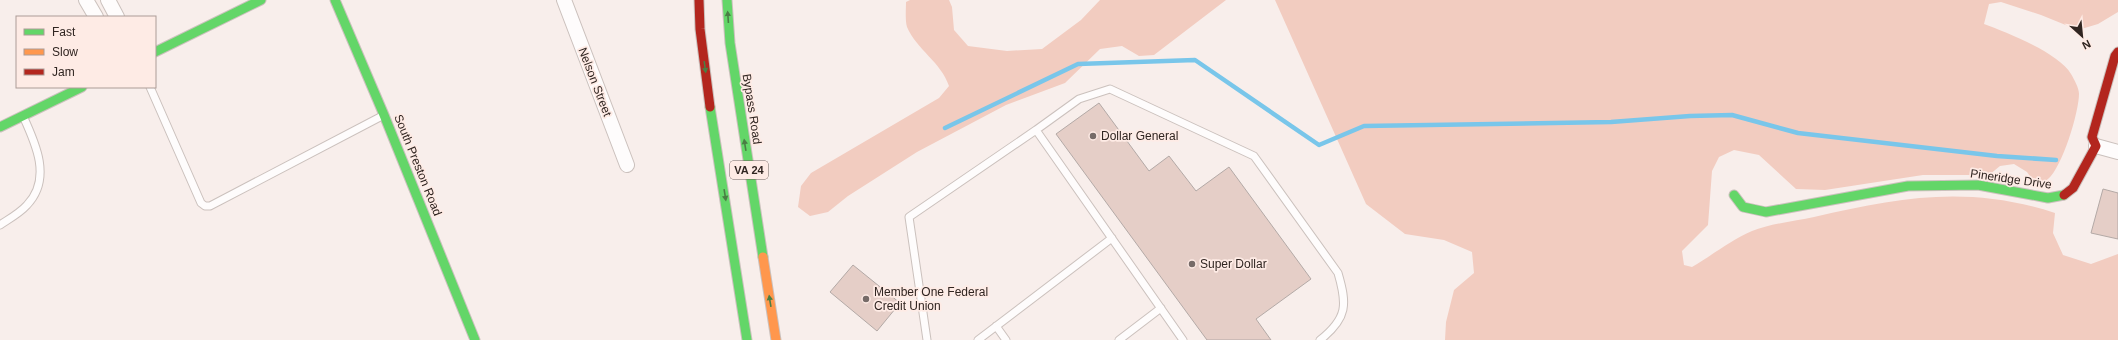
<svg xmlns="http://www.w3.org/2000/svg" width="2118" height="340" font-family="Arial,sans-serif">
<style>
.green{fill:#f2ccc0}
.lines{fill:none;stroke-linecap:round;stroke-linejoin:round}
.stream{stroke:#79c6ea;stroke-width:4.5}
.building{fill:#e5cec7;stroke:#b3a9a6}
.lane-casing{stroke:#cbc1bd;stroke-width:9}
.street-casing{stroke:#cbc1bd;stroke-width:16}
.fast-casing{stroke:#cbc1bd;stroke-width:11}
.slow-casing{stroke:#cbc1bd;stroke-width:11}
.jam-casing{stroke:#cbc1bd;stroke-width:11}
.lane{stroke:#fefcfc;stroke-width:7}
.street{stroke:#fefcfc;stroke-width:14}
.fast{stroke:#63d668;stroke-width:9}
.slow{stroke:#ff974d;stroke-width:9}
.jam{stroke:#b3261e;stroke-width:9}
.oneway{fill:#4a7e44}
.poi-dot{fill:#766b68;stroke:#feebe5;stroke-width:1.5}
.labels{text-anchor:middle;stroke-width:3.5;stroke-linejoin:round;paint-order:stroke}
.shield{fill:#feebe5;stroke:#6e605c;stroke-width:1}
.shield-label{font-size:11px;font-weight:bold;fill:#302521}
.street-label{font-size:12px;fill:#302521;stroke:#feebe5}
.poi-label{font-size:12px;fill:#302521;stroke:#feebe5;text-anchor:start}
</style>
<rect width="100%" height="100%" fill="#f8eeeb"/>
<!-- green -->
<path class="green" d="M910,0h39l3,7 2,23 14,16 39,5 35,-2 39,-29 19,-20h126l-72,55 -15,1 -17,-10 -22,3 -35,34 -59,22 -89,47 -69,44 -20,16 -18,4 -12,-9 3,-21 10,-13 128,-75 10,-12c-8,-24 -32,-36 -42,-59 -2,-7 -1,-18 -1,-25z
M1275,0h843v12l-20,12 -20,6 -37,-15 -40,-13 -12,2 -5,20c22,8 75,29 87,50 3,5 8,14 8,20 0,18 -17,74 -31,85 -5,4 -9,4 -14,3l-7,-10 -13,-8 -14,2 -11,9h-66l-98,15 -29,-1 -37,-34 -25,-5 -15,7 -7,14 -4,54 -26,26 2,14 8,2c19,-11 39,-27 60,-36 17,-7 43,-10 62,-14 86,-20 155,-32 241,-4l-2,20 10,22 28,9 27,-10v86h-673l1,-18 8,-32 20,-17 -2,-21 -28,-12 -39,-6 -39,-30z"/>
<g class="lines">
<!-- stream -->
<path class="stream" d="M945,128l133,-64 117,-4 124,85 45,-19 247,-4 79,-6 42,-1 66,18 199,23 59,4"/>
</g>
<!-- building -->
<path class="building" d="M1099,103l50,68 20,-15 27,35 33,-24 82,112 -55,40 15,21h-64l-151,-206z
M2103,189l15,4v46l-27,-6z
M853,265l47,38 -23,28 -47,-39z"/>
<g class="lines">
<!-- lane casing -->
<g class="lane-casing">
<path id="lane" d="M150,87l51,116 4,3h5l174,-91
M1036,130l43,-31 31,-10 144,67 84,117c9,31 10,45 -18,67
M0,225c9,-6 20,-12 27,-20 25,-26 9,-61 -4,-89
M996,326l10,14
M927,340l-18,-123 127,-87 147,210
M978,340l134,-102
M1119,340l42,-32"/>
</g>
<!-- street casing -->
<g class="street-casing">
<path id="street" d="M86,0l10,17
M108,0l9,17
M564,0l63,165
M2096,146l22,6"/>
</g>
<!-- fast casing -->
<g class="fast-casing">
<path id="fast" d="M335,0l49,115 91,225
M727,0l3,43 33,214
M155,52l106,-52
M710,107l37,233
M0,127l82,-40
M1734,195l9,12 23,5 142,-26 70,-1 70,13 16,-3"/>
</g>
<!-- slow casing -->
<g class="slow-casing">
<path id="slow" d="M763,257l13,83"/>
</g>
<!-- jam casing -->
<g class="jam-casing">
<path id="jam" d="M699,0l1,29 10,78
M2064,195l9,-7 23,-42 -4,-9 23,-81 3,-4"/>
</g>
<!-- lane -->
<use href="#lane" class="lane"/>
<!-- street -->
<use href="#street" class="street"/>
<!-- fast -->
<use href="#fast" class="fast"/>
<!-- slow -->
<use href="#slow" class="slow"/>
<!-- jam -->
<use href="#jam" class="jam"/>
</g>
<!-- one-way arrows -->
<defs><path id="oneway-solid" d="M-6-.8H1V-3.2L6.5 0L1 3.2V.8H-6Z"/></defs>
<g class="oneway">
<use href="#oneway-solid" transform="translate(728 17) rotate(-94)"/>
<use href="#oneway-solid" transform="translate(705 67) rotate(82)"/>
<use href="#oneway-solid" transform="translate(745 145) rotate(-99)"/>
<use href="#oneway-solid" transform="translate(725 195) rotate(81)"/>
<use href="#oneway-solid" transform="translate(770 301) rotate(-99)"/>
</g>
<!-- markers -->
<g class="poi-dot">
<circle cx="1093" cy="136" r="4"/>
<circle cx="1192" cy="264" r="4"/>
<circle cx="866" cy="299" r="4"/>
</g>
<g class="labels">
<!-- shield labels -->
<rect class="shield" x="730" y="161" width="38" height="18" rx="3"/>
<g class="shield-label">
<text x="749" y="174">VA 24</text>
</g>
<!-- street labels -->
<g class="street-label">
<text transform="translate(595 82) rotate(69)" y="4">Nelson Street</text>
<text transform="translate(752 109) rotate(81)" y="4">Bypass Road</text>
<text transform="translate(418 165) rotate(68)" y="4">South Preston Road</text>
<text transform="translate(2011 179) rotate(8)" y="4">Pineridge Drive</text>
</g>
<!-- poi labels -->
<g class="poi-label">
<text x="1101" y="140">Dollar General</text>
<text x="1200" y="268">Super Dollar</text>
<text x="874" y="296">Member One Federal<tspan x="874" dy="14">Credit Union</tspan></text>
</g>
</g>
<!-- legend -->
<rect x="16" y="16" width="140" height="72" fill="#feebe5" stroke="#ac9c97"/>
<rect x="24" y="29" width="20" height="6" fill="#63d668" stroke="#ac9c97"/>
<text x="52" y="36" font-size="12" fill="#302521">Fast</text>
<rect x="24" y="49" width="20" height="6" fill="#ff974d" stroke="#ac9c97"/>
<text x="52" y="56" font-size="12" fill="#302521">Slow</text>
<rect x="24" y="69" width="20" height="6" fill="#b3261e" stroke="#ac9c97"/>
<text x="52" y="76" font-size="12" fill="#302521">Jam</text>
<!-- north arrow -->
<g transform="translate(2082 36) rotate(153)" stroke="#feebe5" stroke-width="3" paint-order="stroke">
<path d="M0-3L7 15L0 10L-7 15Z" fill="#302521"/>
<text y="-6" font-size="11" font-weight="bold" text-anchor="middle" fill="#302521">N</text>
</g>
</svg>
